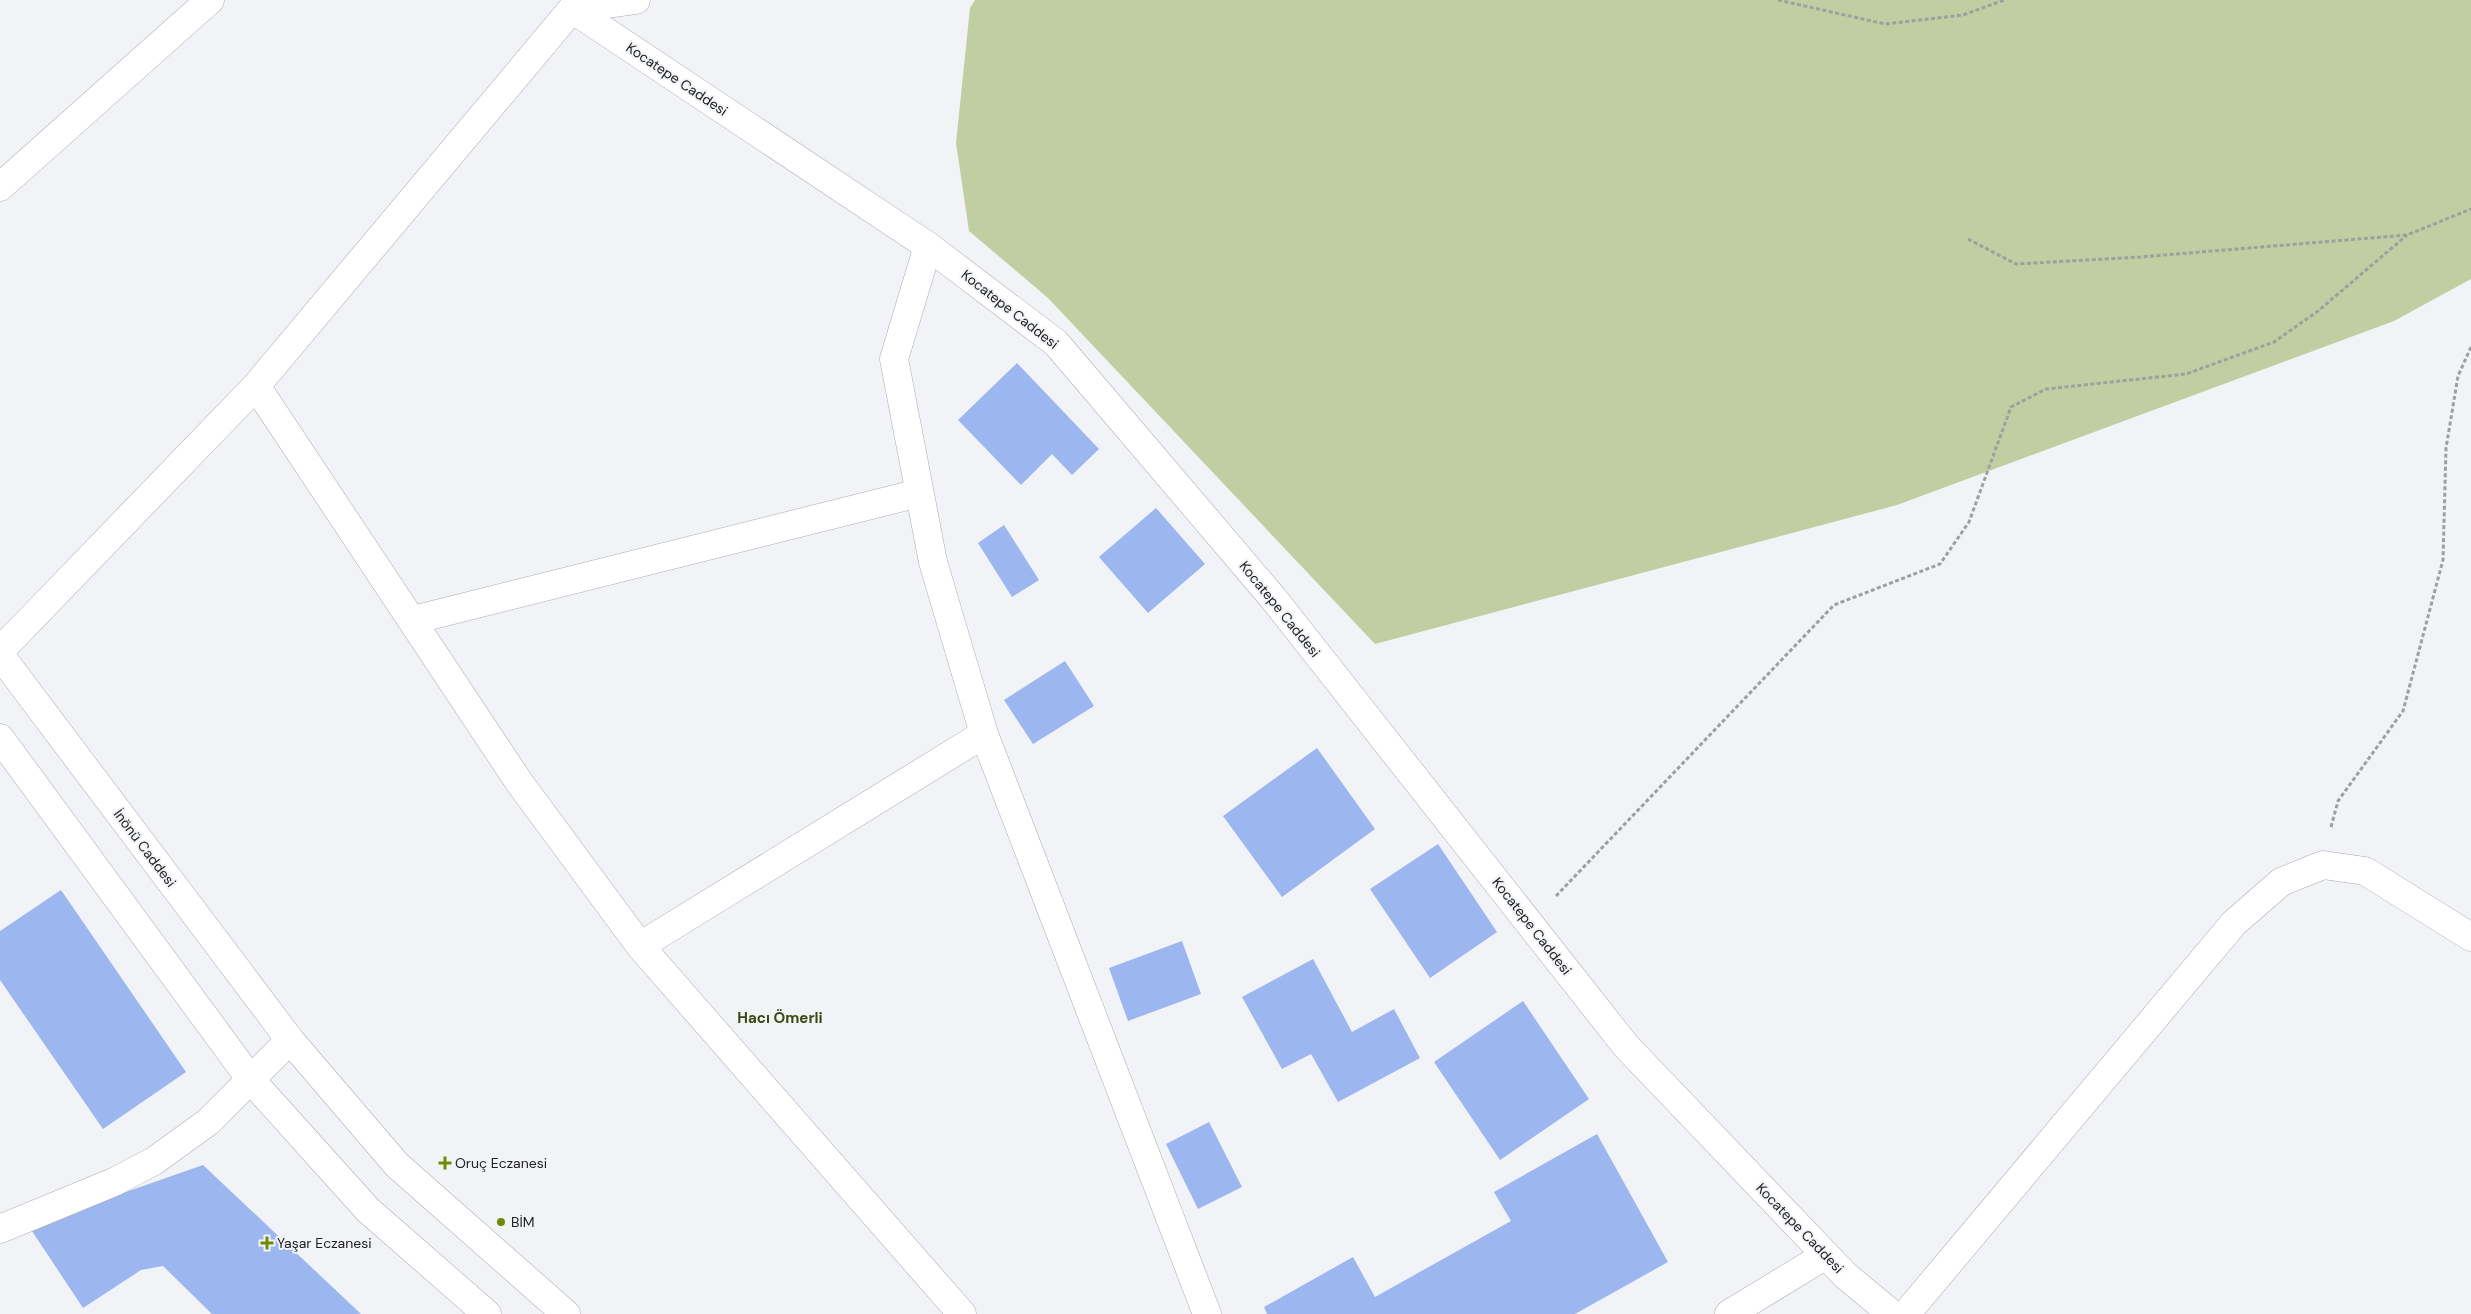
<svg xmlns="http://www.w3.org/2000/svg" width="2471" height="1314" font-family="'DM Sans',sans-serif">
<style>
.green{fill:#c0cea1}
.building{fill:#9cb6f0}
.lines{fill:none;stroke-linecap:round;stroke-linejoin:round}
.street-casing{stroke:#abacaf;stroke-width:29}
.secondary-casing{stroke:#abacaf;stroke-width:29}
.path{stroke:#9e9fa1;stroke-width:3;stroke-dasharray:4 2.5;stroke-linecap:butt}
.street{stroke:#fff;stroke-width:28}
.secondary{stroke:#fff;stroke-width:28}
.poi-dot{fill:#708b01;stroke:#f1f3f6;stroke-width:2}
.labels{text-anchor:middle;stroke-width:4;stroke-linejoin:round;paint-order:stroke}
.street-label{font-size:14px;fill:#212122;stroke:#f1f3f6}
.poi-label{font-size:14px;fill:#212122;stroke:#f1f3f6;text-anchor:start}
.neighbourhood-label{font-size:15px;font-weight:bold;fill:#3a480f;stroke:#f1f3f6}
</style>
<rect width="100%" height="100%" fill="#f1f3f6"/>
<!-- green -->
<path class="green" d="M975,0h1496v279l-77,42 -497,184 -522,139 -327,-346 -79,-67 -13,-88 14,-135z"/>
<!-- building -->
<path class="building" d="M1017,363l82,86 -27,26 -20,-21 -31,31 -63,-65z
M1156,508l49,56 -57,49 -49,-56z
M1004,525l35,55 -27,17 -34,-54z
M1065,661l29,45 -61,38 -29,-44z
M1317,748l58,81 -93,68 -59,-81z
M1438,844l59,88 -67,46 -60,-89z
M61,890l125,182 -83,57 -103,-149v-49z
M1182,941l19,53 -73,27 -19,-53z
M1313,959l39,73 42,-23 26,49 -82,44 -27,-48 -29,15 -40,-72z
M1523,1001l66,98 -89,61 -66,-98z
M1209,1122l33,65 -44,22 -32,-65z
M1597,1134l71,128 -93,52h-308l-3,-7 89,-50 22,40 136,-76 -17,-29z
M203,1165l158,149h-149l-49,-48 -22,4 -58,38 -51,-77 71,-31z"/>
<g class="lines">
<!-- street casing -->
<g class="street-casing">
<path id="street" d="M0,187l210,-187
M928,246l-34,113 39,203 51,172 223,580
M256,386l263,396 121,164 322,368
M413,620l506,-127
M0,651l256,-265 316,-377 64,-9
M640,946l344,-212
M0,1229l114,-47 40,-21 54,-39 82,-82
M1729,1314l97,-59
M1906,1314l328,-391 47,-41 42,-17 42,6 106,66"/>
</g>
<!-- secondary casing -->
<g class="secondary-casing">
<path id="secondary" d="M572,9l356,237 128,97 217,255 353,448 220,230 46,38
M0,655l290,385 107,125 169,149
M0,738l251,342 117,130 119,104"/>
</g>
<!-- path -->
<path class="path" d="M1778,0l107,24 78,-9 41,-15
M1968,239l48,25 124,-7 267,-22 64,-26
M2331,827l7,-26 65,-90 40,-151 3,-112 12,-72 13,-29
M1556,896l278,-291 106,-41 29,-42 42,-115 35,-18 140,-15 88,-32 44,-31 89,-76"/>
<!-- street -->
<use href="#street" class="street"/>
<!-- secondary -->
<use href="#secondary" class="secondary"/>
</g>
<!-- markers -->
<g class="poi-dot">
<path d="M442.5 1155.5h5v5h5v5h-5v5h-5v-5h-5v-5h5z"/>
<circle cx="501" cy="1222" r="5"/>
<path d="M264.5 1235.5h5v5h5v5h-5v5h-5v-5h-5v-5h5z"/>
</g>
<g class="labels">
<!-- street labels -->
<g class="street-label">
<text transform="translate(677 79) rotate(34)" y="5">Kocatepe Caddesi</text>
<text transform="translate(1010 309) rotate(38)" y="5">Kocatepe Caddesi</text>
<text transform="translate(1280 609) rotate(51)" y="5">Kocatepe Caddesi</text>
<text transform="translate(145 848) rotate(53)" y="5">İnönü Caddesi</text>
<text transform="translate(1532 926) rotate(52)" y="5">Kocatepe Caddesi</text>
<text transform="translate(1800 1228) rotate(46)" y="5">Kocatepe Caddesi</text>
</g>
<!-- poi labels -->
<g class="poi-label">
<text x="455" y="1168">Oruç Eczanesi</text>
<text x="511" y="1227">BİM</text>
<text x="277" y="1248">Yaşar Eczanesi</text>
</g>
<!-- neighbourhood labels -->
<g class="neighbourhood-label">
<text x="780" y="1023">Hacı Ömerli</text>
</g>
</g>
</svg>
